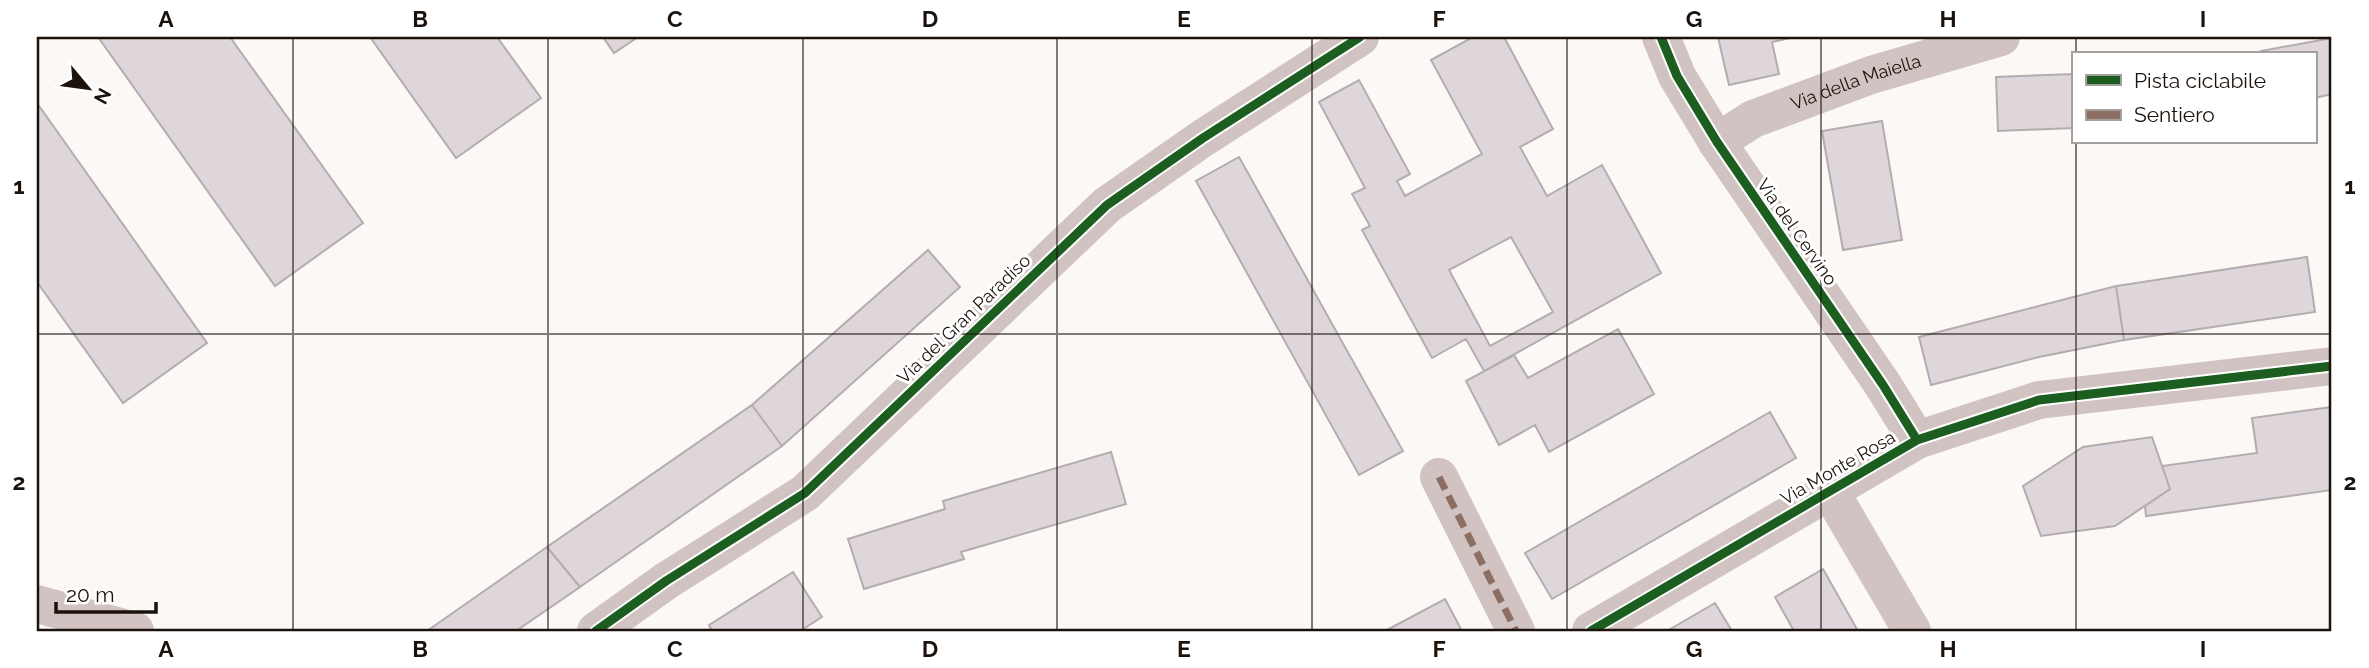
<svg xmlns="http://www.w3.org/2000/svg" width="2369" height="668" font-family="Raleway,sans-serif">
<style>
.building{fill:#dfd6db;stroke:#b3adaf;stroke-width:2;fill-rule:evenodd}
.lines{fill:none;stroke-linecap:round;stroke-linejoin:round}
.minor{stroke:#d1c3c1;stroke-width:38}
.quiet{stroke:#8d6e63;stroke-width:7;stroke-dasharray:14 7;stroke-linecap:butt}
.cycleway-casing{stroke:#fff;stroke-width:13}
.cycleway{stroke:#1b5e20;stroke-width:9}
.grid{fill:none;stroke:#1c120c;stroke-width:2;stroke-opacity:0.55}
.labels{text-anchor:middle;stroke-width:6;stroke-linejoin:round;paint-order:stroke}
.street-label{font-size:18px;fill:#1c120c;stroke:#fff}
.neatline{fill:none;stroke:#1c120c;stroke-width:2.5}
.grid-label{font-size:23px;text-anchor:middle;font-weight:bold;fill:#1c120c}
</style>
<rect width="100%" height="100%" fill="#fbf8f5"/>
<!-- building -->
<path class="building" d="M98,37h132l133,186 -88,63z
M370,37h127l44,61 -85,60z
M603,37h35l-24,16z
M1473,37h31l49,92 -33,18 27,49 55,-31 59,108 -177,98 -18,-32 -34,19 -70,-128 8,-4 -18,-32 13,-6 -46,-86 40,-22 51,94 -13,7 8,15 77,-42 -51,-94zM1511,237l42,75 -63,34 -41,-76z
M1718,37h72v1l-18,4 7,32 -50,11z
M2332,38v56l-17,4v-44h-53l-1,-3z
M2073,74v54l-75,3 -2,-54z
M37,103l170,240 -84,60 -86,-121z
M1882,121l20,119 -59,10 -21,-119z
M1239,157l164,294 -44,24 -163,-294z
M928,250l32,37 -178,159 -30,-41z
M2307,257l8,55 -191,28 -8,-54z
M2116,286l8,54 -85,17 -108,28 -12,-48z
M1618,329l36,65 -105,58 -14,-27 -36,20 -33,-64 48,-26 14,23z
M752,405l30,41 -202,141 -33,-40z
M2332,407v83l-186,26 -1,-10 25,-17 -8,-23 95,-13 -5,-35z
M1770,412l26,46 -244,141 -27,-46z
M2152,437l18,52 -55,37 -74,10 -18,-50 60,-39z
M1111,452l15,52 -165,48 3,7 -100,30 -16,-50 97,-30 -2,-8z
M547,547l33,40 -64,44h-89z
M1823,569l35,62h-64l-19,-34z
M793,572l29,45 -22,14h-88l-3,-6z
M1445,599l17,32h-77z
M1715,603l17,28h-65z"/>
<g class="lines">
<!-- minor -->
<g class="minor">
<path d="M1661,37l16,39 40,66 166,243 34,55"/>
<path id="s1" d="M1717,142l36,-23 118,-44 130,-38"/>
<path d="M1439,477l77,154"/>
<path d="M1830,491l82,140"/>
<path d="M37,604l98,27"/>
<path d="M596,631l70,-50 139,-88 302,-288 96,-67 157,-101"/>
<path d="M1591,631l326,-191 122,-40 293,-34"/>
</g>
<!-- quiet -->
<path class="quiet" d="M1439,477l77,154"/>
<!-- cycleway casing -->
<g class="cycleway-casing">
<path id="cycleway" d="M1661,37l16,39 40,66 166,243 34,55
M596,631l70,-50 139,-88 302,-288 96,-67 157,-101
M1591,631l326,-191 122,-40 293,-34"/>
</g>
<!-- cycleway -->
<use href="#cycleway" class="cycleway"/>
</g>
<!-- grid -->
<path class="grid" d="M293,37v594M548,37v594M803,37v594M1057,37v594M1312,37v594M1567,37v594M1821,37v594M2076,37v17M2076,142v489M37,334h2295"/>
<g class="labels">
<!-- street labels -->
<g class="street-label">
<text dy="6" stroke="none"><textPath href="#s1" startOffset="152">Via della Maiella</textPath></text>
<text transform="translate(1797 232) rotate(55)" y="6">Via del Cervino</text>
<text transform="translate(964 319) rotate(-44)" y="6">Via del Gran Paradiso</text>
<text transform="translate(1838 468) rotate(-30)" y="6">Via Monte Rosa</text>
</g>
</g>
<!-- border -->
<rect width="2369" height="668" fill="none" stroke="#ffffff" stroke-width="77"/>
<!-- legend -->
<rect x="2072" y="52" width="245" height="91" fill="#ffffff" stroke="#a4a09e" stroke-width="2"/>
<rect x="2086" y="75" width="35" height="10" fill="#1b5e20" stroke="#a4a09e" stroke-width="2"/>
<text x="2134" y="88" font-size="21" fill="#1c120c">Pista ciclabile</text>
<rect x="2086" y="110" width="35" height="10" fill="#8d6e63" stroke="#a4a09e" stroke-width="2"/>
<text x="2134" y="122" font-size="21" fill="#1c120c">Sentiero</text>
<!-- north arrow -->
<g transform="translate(88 88) rotate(119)" stroke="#ffffff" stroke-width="5" paint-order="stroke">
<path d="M0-5L12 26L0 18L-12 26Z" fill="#1c120c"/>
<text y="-10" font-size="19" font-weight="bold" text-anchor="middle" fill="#1c120c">N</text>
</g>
<!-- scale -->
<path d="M56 602v10h100v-10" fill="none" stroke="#1c120c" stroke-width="3.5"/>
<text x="66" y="602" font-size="21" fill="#1c120c" stroke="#ffffff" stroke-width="5" paint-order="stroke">20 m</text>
<rect x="38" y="38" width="2292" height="592" class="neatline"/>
<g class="grid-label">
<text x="166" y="27">A</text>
<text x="420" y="27">B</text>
<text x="675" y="27">C</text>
<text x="930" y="27">D</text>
<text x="1184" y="27">E</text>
<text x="1439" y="27">F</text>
<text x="1694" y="27">G</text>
<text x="1948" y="27">H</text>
<text x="2203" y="27">I</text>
<text x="19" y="194">1</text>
<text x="2350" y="194">1</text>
<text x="19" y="490">2</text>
<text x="2350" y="490">2</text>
<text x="166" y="657">A</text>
<text x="420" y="657">B</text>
<text x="675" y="657">C</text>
<text x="930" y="657">D</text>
<text x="1184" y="657">E</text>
<text x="1439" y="657">F</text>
<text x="1694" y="657">G</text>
<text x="1948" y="657">H</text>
<text x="2203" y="657">I</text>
</g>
</svg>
